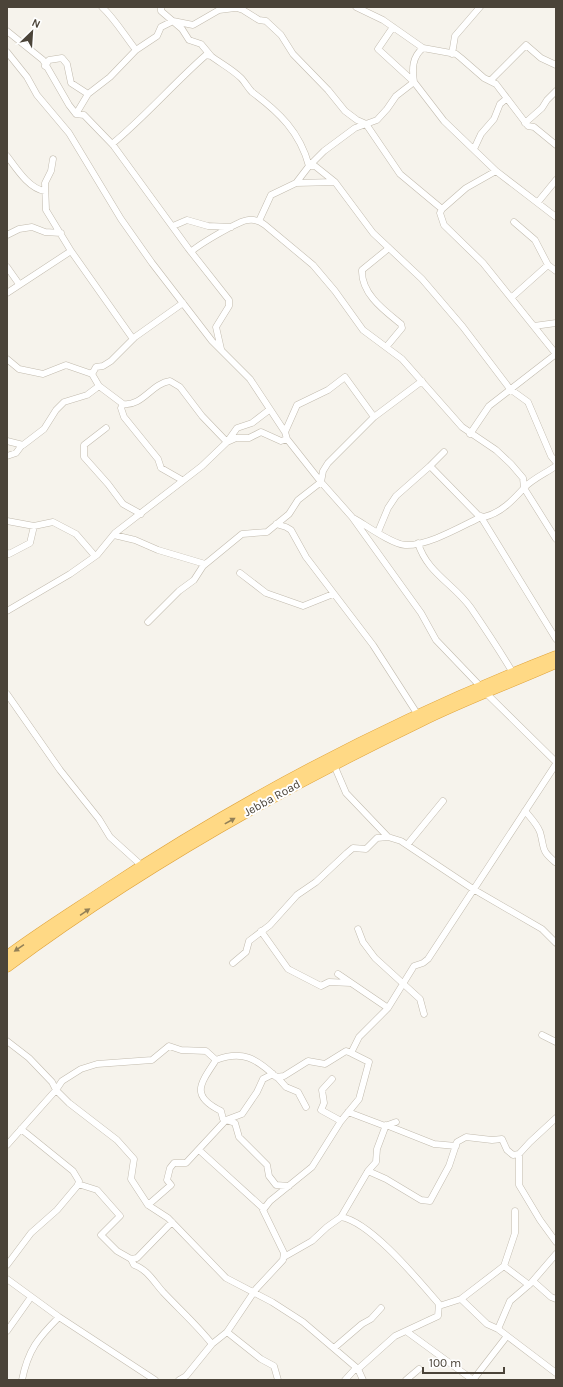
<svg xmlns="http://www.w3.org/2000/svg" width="563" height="1387" font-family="Karla,sans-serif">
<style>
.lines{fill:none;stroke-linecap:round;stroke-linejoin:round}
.minor-casing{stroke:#c2bbae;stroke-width:7}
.trunk-casing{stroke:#e0a43c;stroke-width:11}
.minor{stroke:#fff;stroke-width:6}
.trunk{stroke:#ffd985;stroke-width:10}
.oneway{fill:#938057}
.labels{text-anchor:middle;stroke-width:4;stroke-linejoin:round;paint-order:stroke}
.street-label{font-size:12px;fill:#4b4439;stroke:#fff}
</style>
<rect width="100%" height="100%" fill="#f6f3ec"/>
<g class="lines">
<!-- minor casing -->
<g class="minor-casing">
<path id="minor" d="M161,7v4l21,18 7,11 12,4 10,12
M234,7l9,3 16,10 7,1 15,14 12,19 35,36 17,21 12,9 9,4 34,50 42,35
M356,7l27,13 40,28 33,6 5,4 23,20 12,6 32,42 6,1 22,18
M393,27l-15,22 36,33c-2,-13 -2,-25 9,-34
M7,31l36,29 26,45 7,9 8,1 29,30 75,103 41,52v6l-13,21 5,22
M136,50l21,-14 4,-9 12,-6 20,4 26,-15 16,-2
M7,52l20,25 10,18 32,38 52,86 31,44 60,78 38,38 35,53 2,7 34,43 31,35 69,96 15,27 45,47
M452,54l3,-18 25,-29
M45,66l4,-6 13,-2 5,6 4,19 17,11
M490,81l36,-36 15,13 15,7
M76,114l12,-20 22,-17 26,-27c-11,-14 -21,-31 -34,-43
M525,123l17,-15 5,-8 9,-9
M112,144c33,-27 61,-60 94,-89l5,1c9,7 21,13 30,22 4,4 7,10 11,14 27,20 48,40 57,74h6l20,16
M474,149l7,-15 13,-15 6,-15 6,-5
M7,156c9,12 22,33 38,35
M53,159l-2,12 -6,12 1,27 25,41 62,88
M496,171l-52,-50 -30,-39 -18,14 -9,13 -10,11 -22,8 -31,23 -15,15 -13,17 39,-1 38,51 49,46 41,48 47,62 18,13 23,54 5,6
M538,202l18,-22
M259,221l12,-26 25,-12
M514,222l21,18 13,25 8,6
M173,226l14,-6 21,6 23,1
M7,235l12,-6 13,-2 13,5 16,1
M191,252c7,-7 47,-31 57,-32 6,-1 12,1 17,5l48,40 22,26 28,39 39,29 60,68 34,23 15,14 12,14 1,10 32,51
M7,267l12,17
M7,293l64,-42
M511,298l37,-33
M534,326l22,-3
M387,346l15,-18 -1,-4c-16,-13 -40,-30 -39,-54l27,-22
M556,354l-73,-91 -39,-38 -4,-12 2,-4 24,-21 30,-17 60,46
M7,359l12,10 24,5 23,-9 26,9 7,12 24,18c19,3 29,-21 47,-23l10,6 22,29 25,26 9,-4h13l12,-6 20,9 6,-2
M92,374l4,-7 7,-1 8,-5 24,-24 48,-34
M123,404l-2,4 3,9 34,42 3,9 21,12
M106,428l-22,17v12l24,27 15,20 18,10
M285,432l12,-27 31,-15 17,-13 29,40 48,-36
M470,434l19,-28 67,-52
M7,441l16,4 21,-16 12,-19 8,-8 23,-7 12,-9
M444,452l-14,14 48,49 6,2c17,-4 29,-17 40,-29 8,-9 22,-15 32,-22
M7,456l9,-3 6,-8
M355,519c12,7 37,25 50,26 23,1 55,-18 76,-28l75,122
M7,521l27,5 19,-4 23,12 19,22
M276,524l10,3 5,3 15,27 67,88 45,70
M378,532l10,-24 8,-12 34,-30
M114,535l21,5 23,10 47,14
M418,543c9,30 36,41 53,65 15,22 29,43 42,65
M7,553l2,1 21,-11 4,-17
M240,573l26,20 37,13 30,-12
M7,611l63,-37 27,-19 18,-22 87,-67 25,-24 10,-14 15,-5 17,-13
M148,622l31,-31 15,-11 9,-14 39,-32 25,-2 22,-18 9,-14 23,-18 2,-11 5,-8 46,-46
M486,693l70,69
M7,694l53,76 39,49 11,18 31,28
M334,765l12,28 42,44
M525,811c6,7 12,13 15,21 5,17 0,17 15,30
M407,845l36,-44
M358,929l5,13 12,16 45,41 4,15
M261,931l27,38 33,17 8,-4 22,1
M233,963l13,-11 3,-11 21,-16 27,-30 19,-13 31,-29 6,-5 13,1 11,-11 11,-1 13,4 72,48 69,40 14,14
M338,974l50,34
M542,1035l14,7
M7,1041l22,17 23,24 4,8 13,13 48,37 17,19 -3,20 17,26 20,13 58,60 46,24 31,20 55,47 37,-33 43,-20 1,-12c-20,-23 -68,-82 -98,-87l27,-46 18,8 35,21 9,1 19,-35 8,-24 9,-5 26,3 10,-1 5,11 6,5 6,-1
M216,1060c-16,24 -26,36 5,51l2,8 12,4 4,14 28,28 2,11 7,9 13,1
M277,1077l9,10 12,5 8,15
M332,1079l-10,11 2,13 -3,7 20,11
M348,1112l37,14 11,-4
M556,1118l-26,24 -11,12v31l21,35 16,22
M7,1145l49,-55 6,-9 19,-12 16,-5 55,-4 17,-14 12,4 25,1 10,9c26,-10 40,-2 60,17l8,-1 24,-15 17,3 21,-13 5,2
M199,1150l65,59
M368,1171l8,-9 1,-13 9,-24 48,19 22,2
M78,1184l19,6 23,26 -19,19 16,16 14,8 6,-1 35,-36
M148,1205l23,-20 -4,-5 3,-12 4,-5h12l40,-43 16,-6 15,-22 6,-13 10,-5
M284,1257l28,-16 15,-14 14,-10
M131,1259l3,6c13,4 20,17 29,27 17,18 34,33 49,52
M7,1265l24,-32 26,-23 21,-25 1,-4 -6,-10 -52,-42
M504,1266l25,19
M7,1279l52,38 96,63
M533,1281l18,16 5,2
M461,1299l26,25 11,5 58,44
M439,1306l22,-7 43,-33 11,-33v-22
M498,1329l12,-28 21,-18 25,-29
M7,1331l24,-34
M406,1331l67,49
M227,1332l34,27 13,7 4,14
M334,1348l28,-24 9,-5 10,-11
M358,1369l5,11
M22,1380c6,-30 16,-42 37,-63
M179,1380l7,-4 26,-32 15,-12 29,-43 27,-29 1,-7 -21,-43 7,-9 42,-34 29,-46 18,-22 10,-37 -18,-9 8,-16 29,-29 26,-42 9,-3 5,-4 128,-195
M345,1380l11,-12
M406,1380l13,-11
M473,1380l34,-44"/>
</g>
<!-- trunk casing -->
<g class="trunk-casing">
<path id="trunk" d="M7,956c32,-24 66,-45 99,-67 141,-93 293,-172 450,-233
M7,967c129,-96 268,-175 413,-245 44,-22 91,-39 136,-59"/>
</g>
<!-- minor -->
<use href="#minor" class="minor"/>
<!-- trunk -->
<use href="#trunk" class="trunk"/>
</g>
<!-- one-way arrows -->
<defs><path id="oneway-solid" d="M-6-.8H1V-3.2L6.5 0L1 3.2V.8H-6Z"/></defs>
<g class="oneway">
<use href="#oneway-solid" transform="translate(230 821) rotate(-29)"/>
<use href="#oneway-solid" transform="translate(85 912) rotate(-34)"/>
<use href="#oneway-solid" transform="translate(19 948) rotate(146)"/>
</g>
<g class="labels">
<!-- street labels -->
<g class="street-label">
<text transform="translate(272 798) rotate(-29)" y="4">Jebba Road</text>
</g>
</g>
<!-- border -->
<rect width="563" height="1387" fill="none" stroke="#4b4439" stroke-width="16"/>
<!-- north arrow -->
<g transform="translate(32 32) rotate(25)" stroke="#ffffff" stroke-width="3" paint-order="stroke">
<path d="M0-3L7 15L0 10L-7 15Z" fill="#4b4439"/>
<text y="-6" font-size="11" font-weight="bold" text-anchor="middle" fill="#4b4439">N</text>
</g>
<!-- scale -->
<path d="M423 1367v6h81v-6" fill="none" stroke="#4b4439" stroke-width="2"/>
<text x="429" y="1367" font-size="12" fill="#4b4439" stroke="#ffffff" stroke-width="3" paint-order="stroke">100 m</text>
</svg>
